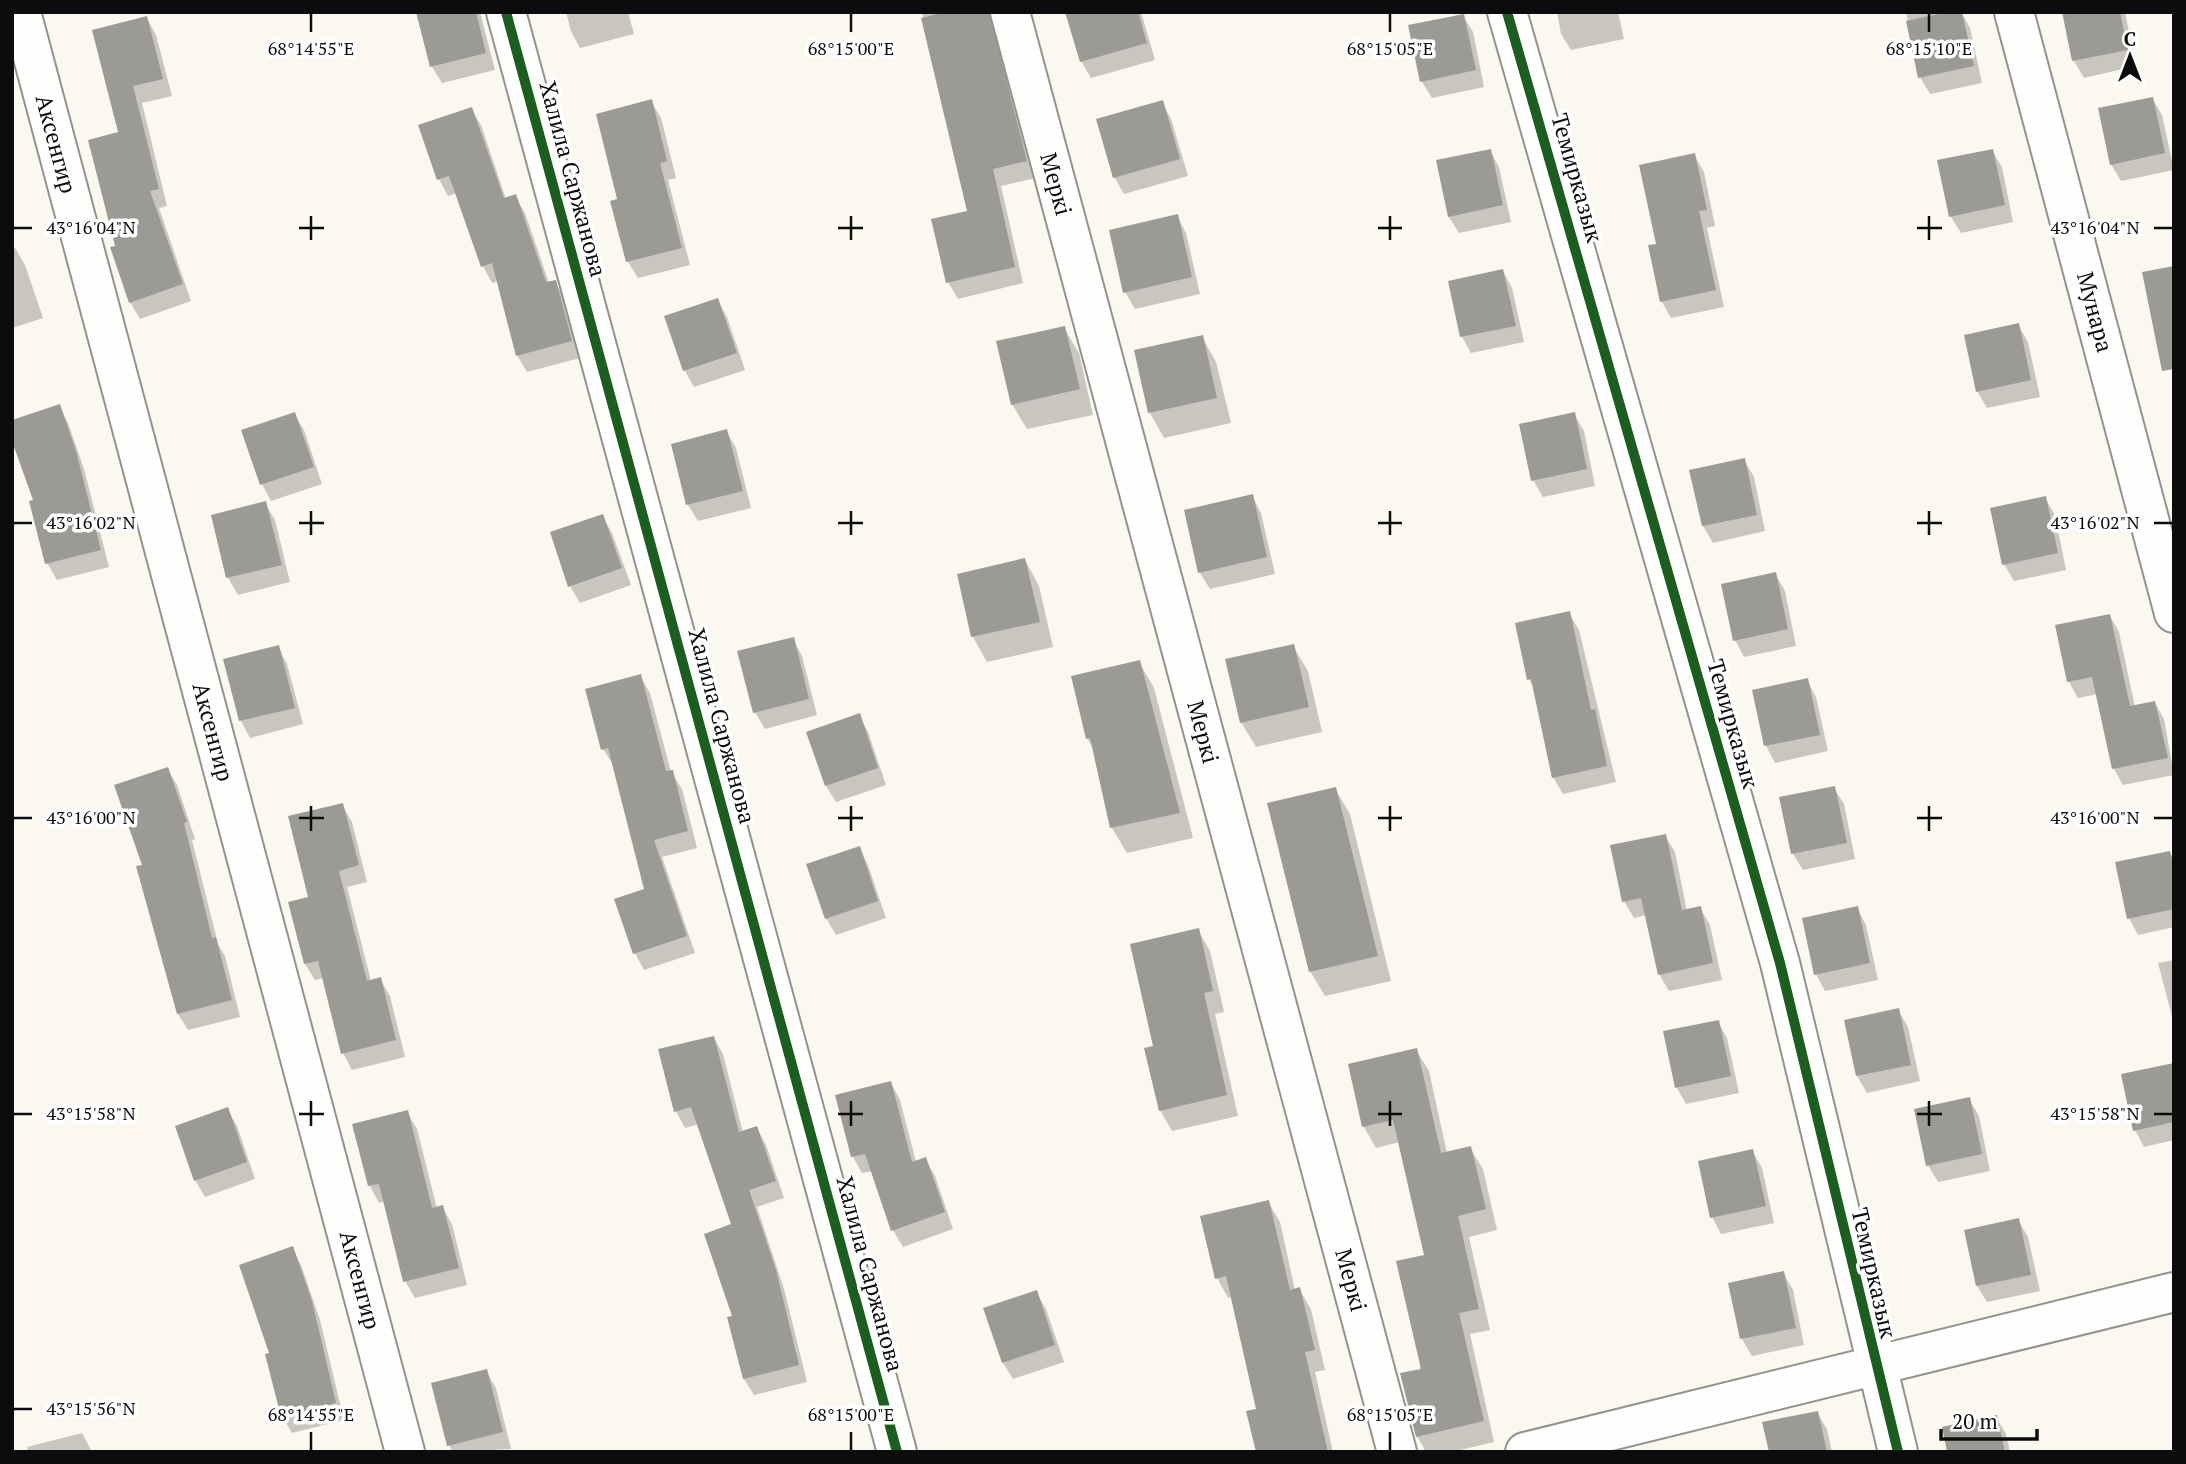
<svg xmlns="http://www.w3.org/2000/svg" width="2186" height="1464" font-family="'PT Serif',serif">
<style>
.shadow{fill:#0003}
.building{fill:#9c9a95}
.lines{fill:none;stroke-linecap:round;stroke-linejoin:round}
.minor-casing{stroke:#93928e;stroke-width:42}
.minor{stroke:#fefefd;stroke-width:38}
.cycleway-casing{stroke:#fff;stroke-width:15}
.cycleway{stroke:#1b5e20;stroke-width:10}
.ticks{fill:none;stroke:#0c0c0c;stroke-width:2.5}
.labels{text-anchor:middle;stroke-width:7;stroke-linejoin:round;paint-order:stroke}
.street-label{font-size:23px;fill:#0c0c0c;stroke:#fff}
.ticks-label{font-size:18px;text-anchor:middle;fill:#0c0c0c;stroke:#fff;stroke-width:7;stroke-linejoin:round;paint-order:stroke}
</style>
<rect width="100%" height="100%" fill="#faf8ef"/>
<!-- shadow -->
<path class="shadow" d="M418,12h62l15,58 -53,13 -10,-16z
M566,12h62l6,22 -54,14 -9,-17z
M922,12h72l42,166 -35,8 22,97 -65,16 -10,-17 21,-69z
M1067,12h74l14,48 -64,18 -10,-17z
M1557,12h61l6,27 -53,11 -10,-16z
M1906,12h55l9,16 12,55 -52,11 -10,-17z
M2064,12h61l11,54 -52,12 -10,-17z
M1463,16l10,16 11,55 -52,11 -10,-16z
M147,18l9,17 16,61 -30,7 25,103 -8,2 32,93 -51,18 -10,-17 -13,-55 3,-114z
M2152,98l10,17 12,55 -53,11 -10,-17z
M651,101l10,17 15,60 -8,2 22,85 -52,13 -10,-16 -16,-60 8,-2z
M1162,102l9,17 17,57 -64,18 -9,-16 -17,-57z
M471,109l10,16 25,74 9,-3 10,17 24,70 6,-1 10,17 15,59 -53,14 -10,-17 -18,-74 -7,2 -9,-17 -26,-73 -9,3 -9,-17z
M1490,151l9,16 12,55 -52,11 -10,-16z
M1992,151l10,16 11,55 -52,11 -10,-16z
M1694,155l10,17 11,54 -8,2 17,79 -53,11 -9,-16 -4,-57z
M1177,216l9,17 14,61 -65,15 -10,-17z
M15,248l10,17 18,53 -31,10v-79z
M1503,271l9,17 12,54 -53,11 -9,-16z
M717,300l10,17 18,53 -51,17 -9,-16 -19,-54z
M2018,325l10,17 12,55 -53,11 -10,-17z
M1064,328l15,25 14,62 -66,14 -15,-25z
M1202,337l14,25 15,61 -67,15 -14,-25z
M59,406l9,17 16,46 25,98 -52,13 -10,-17z
M294,414l10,16 18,54 -51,17 -9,-17z
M1574,414l10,17 11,55 -52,11 -10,-17z
M726,431l10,17 15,60 -53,13 -10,-16 -15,-60z
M1744,460l10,17 11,54 -52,12 -10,-17 -11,-55z
M1252,496l9,17 14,61 -65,15 -10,-16z
M2045,498l10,17 11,55 -52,11 -10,-17z
M265,503l10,17 15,62 -52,13 -10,-17 -15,-61z
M602,516l10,17 19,52 -51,18 -10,-17z
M1025,560l14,26 14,61 -66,15 -14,-25 -14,-61z
M1775,574l10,17 11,55 -52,11 -9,-17z
M1569,613l10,17 37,152 -53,12 -10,-17 -18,-87 -6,-11z
M2110,616l9,16 16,75 20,-4 9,16 10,56 -51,10 -9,-16 -16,-75 -20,4 -9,-16z
M793,639l9,17 15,59 -52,14 -10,-17z
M1293,646l15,25 14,61 -66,15 -15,-25z
M278,647l9,17 16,60 -53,14 -9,-17 -16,-61z
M1139,662l15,26 39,150 -66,15 -15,-25 -17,-77 -8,-13z
M640,676l10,17 21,79 11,17 15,59 -35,9 33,96 -51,17 -9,-17 -19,-52 30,-11 -32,-124 -11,-17z
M1807,680l9,17 12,54 -53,12 -9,-17 -12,-55z
M859,715l9,17 18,53 -50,17 -10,-16z
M167,769l10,16 18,54 -3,1 26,104 7,12 15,61 -52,13 -10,-16 -34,-148z
M1834,788l10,16 11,55 -52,11 -10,-16 -12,-55z
M1335,789l15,25 41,167 -66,15 -15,-25z
M342,805l10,17 15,60 -20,5 24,94 9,-2 10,17 15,61 -53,13 -9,-17 -19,-75 -9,2 -10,-16z
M1665,836l10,16 12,59 13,-3 10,17 12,55 -53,11 -10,-17 -12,-59 -13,3 -10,-17z
M859,848l9,17 18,53 -50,17 -10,-17z
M2169,853l5,7v67l-36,8 -9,-17z
M1857,908l9,17 12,55 -53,11 -9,-17z
M1198,930l12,21 14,61 -9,2 23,102 -66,15 -12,-21 -5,-63z
M2174,960v64l-16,-61z
M1898,1010l10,17 12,54 -53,12 -10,-17 -11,-55z
M1718,1022l9,16 12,55 -53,11 -9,-16z
M714,1038l9,16 20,79 14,-5 9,17 18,53 -27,9 27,82 23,93 -53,13 -10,-16 -15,-61 5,-1 -1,-92 -34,-101 -14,4 -9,-17z
M1416,1050l13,21 18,82 23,-5 13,21 14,61 -28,7 21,93 -20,4 24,108 -42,10h-26l-9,-16 9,-179 -26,-115 -24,6 -12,-21 -14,-61z
M2174,1064v76l-30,7 -9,-17z
M891,1083l9,17 16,62 9,-3 10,17 18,53 -50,18 -10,-17 -20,-59 -11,2 -9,-16z
M1969,1099l10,17 11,55 -52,11 -10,-17z
M227,1109l10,17 18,53 -50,18 -10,-17z
M407,1112l10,17 20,80 5,-2 10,17 15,61 -52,13 -10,-17 -20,-80 -6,2 -9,-17 -15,-61z
M1752,1151l10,17 12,55 -53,11 -9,-17z
M1268,1202l12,20 15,68 4,-1 12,20 14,61 -10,2 18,80h-76l1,-42 -26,-113 -4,1 -11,-20z
M2018,1220l10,17 12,54 -53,11 -10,-16z
M292,1249l9,16 19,55 24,100 -52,13 -10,-17 -10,-62z
M1783,1273l10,17 11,55 -52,11 -10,-17 -12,-55z
M1036,1292l10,17 18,53 -51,17 -10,-16 -18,-54z
M486,1371l10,17 15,61 -58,3 -4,-7z
M1817,1413l10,16 5,23h-61z
M1996,1417l10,17 4,18h-61z
M82,1433l10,19h-64l-1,-5z"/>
<!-- building -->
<path class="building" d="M416,12h60l10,41 -56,14z
M946,12h43l38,149 -34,8 22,98 -69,16 -15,-64 36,-8 -46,-193z
M1065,12h73l9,31 -67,19z
M1948,12h14l12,54 -56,12 -12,-57z
M2062,12h58l8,38 -56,11z
M1464,14l12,56 -56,12 -12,-57z
M147,16l16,63 -30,7 26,103 -9,2 33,93 -54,19 -19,-56 5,-1 -27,-106 30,-8 -26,-102z
M2153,97l12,56 -55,12 -12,-57z
M652,99l15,62 -7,2 22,85 -56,14 -16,-61 7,-2 -21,-85z
M1163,100l17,59 -67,19 -17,-59z
M472,107l32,91 12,-4 30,88 10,-2 16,61 -56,15 -24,-93 -11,4 -32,-91 -12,4 -19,-55z
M1491,149l12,56 -55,12 -12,-57z
M1993,149l12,56 -56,12 -12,-57z
M1695,153l12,57 -8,1 17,79 -56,12 -12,-57 8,-1 -17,-79z
M1178,214l14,63 -69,16 -14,-63z
M2174,266v103l-12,2 -20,-99z
M1503,269l13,57 -56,11 -12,-56z
M718,298l19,55 -54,18 -19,-55z
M2019,323l12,57 -55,12 -12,-57z
M1065,326l15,63 -69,16 -15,-64z
M1203,335l14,63 -69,15 -14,-63z
M60,404l16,47 25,99 -56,14 -16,-63 4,-1 -21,-59v-21z
M295,412l19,55 -54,18 -19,-55z
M1575,412l12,57 -56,12 -12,-57z
M727,429l16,62 -57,14 -15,-61z
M1745,458l12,57 -55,11 -13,-56z
M1253,494l14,63 -69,16 -14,-63z
M2046,496l12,57 -56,12 -12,-57z
M266,501l16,64 -56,13 -15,-63z
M603,514l19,54 -54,19 -18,-55z
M1025,558l15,64 -69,15 -14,-63z
M1776,572l12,57 -55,12 -12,-57z
M1570,611l21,99 4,-1 12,57 -55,12 -21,-99 -4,1 -12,-57z
M2110,614l20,92 25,-5 13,57 -56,11 -20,-92 -25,5 -12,-57z
M794,637l15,62 -56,14 -16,-62z
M1294,644l15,63 -69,16 -15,-64z
M279,645l16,63 -56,13 -16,-62z
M1140,660l40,153 -70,15 -20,-90 -4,1 -15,-63z
M641,674l25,97 7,-1 15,61 -34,9 33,96 -54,18 -19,-55 30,-10 -36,-141 -7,2 -16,-61z
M1808,678l12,57 -56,11 -12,-56z
M860,713l18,55 -53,18 -19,-54z
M168,767l19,55 -3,1 28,115 4,-1 16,63 -55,14 -41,-148 6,-1 -28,-80z
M1835,786l12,57 -56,11 -12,-57z
M1336,787l42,169 -69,16 -42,-169z
M343,803l16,62 -20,6 28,110 14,-4 15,63 -55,14 -23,-93 -14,3 -16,-62 20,-5 -20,-81z
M1666,834l16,76 19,-4 12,57 -55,12 -17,-77 -19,4 -12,-57z
M860,846l18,55 -53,18 -19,-55z
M2170,851l4,15v43l-47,10 -12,-57z
M1858,906l12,57 -56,12 -12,-57z
M1199,928l14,63 -9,2 23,102 -68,16 -15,-63 9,-2 -23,-102z
M1899,1008l12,57 -55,11 -12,-56z
M1719,1020l12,56 -56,12 -12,-57z
M714,1036l25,96 18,-6 19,55 -27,9 27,80 23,95 -56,14 -16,-62 5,-1 -28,-82 27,-10 -40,-117 -17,5 -16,-63z
M1417,1048l24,105 30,-7 15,63 -28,7 21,93 -20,4 25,108 -68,16 -16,-64 21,-4 -25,-108 28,-6 -31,-135 -31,7 -14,-63z
M2174,1063v59l-41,9 -12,-57z
M891,1081l21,81 14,-5 19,55 -54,19 -26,-77 -14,3 -16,-62z
M1970,1097l12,57 -56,12 -12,-57z
M228,1107l19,55 -53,19 -19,-55z
M408,1110l24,98 11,-3 16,63 -56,14 -24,-98 -11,2 -16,-62z
M1753,1149l13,57 -56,12 -12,-57z
M1269,1200l21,90 10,-3 15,63 -10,2 23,100h-72l-10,-41 10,-2 -30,-133 -11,3 -15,-63z
M2019,1218l12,57 -55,11 -12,-56z
M293,1246l19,55 24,102 -55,14 -16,-63 4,-1 -30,-88z
M1784,1271l12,57 -56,11 -12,-56z
M1037,1290l18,55 -53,18 -19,-55z
M487,1369l16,63 -56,14 -16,-63z
M1818,1411l9,41h-58l-7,-30z
M1997,1415l8,37h-58l-5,-25z"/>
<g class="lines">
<!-- minor casing -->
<g class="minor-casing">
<path id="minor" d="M21,12l384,1440
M506,12l391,1440
M1010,12l387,1440
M1507,12l273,951 118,489
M2014,12l160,601
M1525,1452l649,-160"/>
</g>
<!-- minor -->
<use href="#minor" class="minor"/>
<!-- cycleway casing -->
<g class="cycleway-casing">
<path id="cycleway" d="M506,12l391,1440
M1507,12l273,951 118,489"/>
</g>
<!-- cycleway -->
<use href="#cycleway" class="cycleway"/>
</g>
<!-- ticks -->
<path class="ticks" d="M311,14v18M851,14v18M1390,14v18M1929,14v18M311,216v24M851,216v24M1390,216v24M1929,216v24M14,228h18M299,228h25M838,228h25M1378,228h24M1917,228h25M2154,228h18M311,511v24M851,511v24M1390,511v24M1929,511v24M14,523h18M299,523h25M838,523h25M1378,523h24M1917,523h25M2154,523h18M311,806v25M851,806v25M1390,806v25M1929,806v25M14,818h18M299,818h25M838,818h25M1378,818h24M1917,818h25M2154,818h18M311,1101v25M851,1101v25M1390,1101v25M1929,1101v25M14,1114h18M299,1114h25M838,1114h25M1378,1114h24M1917,1114h25M2154,1114h18M14,1409h18M311,1432v18M851,1432v18M1390,1432v18"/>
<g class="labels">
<!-- street labels -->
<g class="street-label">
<text transform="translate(56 144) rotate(75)" y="8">Аксенгир</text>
<text transform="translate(1577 178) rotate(74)" y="8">Темирказык</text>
<text transform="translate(573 179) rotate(75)" y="8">Халила Саржанова</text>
<text transform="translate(1056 184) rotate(75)" y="8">Меркі</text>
<text transform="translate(2095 312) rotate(75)" y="8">Мунара</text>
<text transform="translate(1733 724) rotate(74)" y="8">Темирказык</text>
<text transform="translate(722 726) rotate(75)" y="8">Халила Саржанова</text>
<text transform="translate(213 732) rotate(75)" y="8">Аксенгир</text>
<text transform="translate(1203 732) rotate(75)" y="8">Меркі</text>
<text transform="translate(1874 1273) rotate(77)" y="8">Темирказык</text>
<text transform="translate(870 1274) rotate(75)" y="8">Халила Саржанова</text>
<text transform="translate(360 1280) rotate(75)" y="8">Аксенгир</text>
<text transform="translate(1351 1280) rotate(75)" y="8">Меркі</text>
</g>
</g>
<g class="ticks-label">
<text x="311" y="55">68°14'55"E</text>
<text x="851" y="55">68°15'00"E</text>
<text x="1390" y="55">68°15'05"E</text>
<text x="1929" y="55">68°15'10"E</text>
<text x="91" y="234">43°16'04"N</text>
<text x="2095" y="234">43°16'04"N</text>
<text x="91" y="529">43°16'02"N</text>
<text x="2095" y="529">43°16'02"N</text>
<text x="91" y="824">43°16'00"N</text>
<text x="2095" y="824">43°16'00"N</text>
<text x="91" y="1120">43°15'58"N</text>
<text x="2095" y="1120">43°15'58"N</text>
<text x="91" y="1415">43°15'56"N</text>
<text x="311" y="1421">68°14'55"E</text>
<text x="851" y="1421">68°15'00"E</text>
<text x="1390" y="1421">68°15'05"E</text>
</g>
<!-- border -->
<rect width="2186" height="1464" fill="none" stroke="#0c0c0c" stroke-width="28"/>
<!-- north arrow -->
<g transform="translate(2130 56)" stroke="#ffffff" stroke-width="5" paint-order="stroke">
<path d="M0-5L12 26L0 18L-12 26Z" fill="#0c0c0c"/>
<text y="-10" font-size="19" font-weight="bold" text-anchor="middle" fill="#0c0c0c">С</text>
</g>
<!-- scale -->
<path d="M1941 1429v10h96v-10" fill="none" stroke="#0c0c0c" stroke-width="3.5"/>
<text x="1952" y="1429" font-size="21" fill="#0c0c0c" stroke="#ffffff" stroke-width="5" paint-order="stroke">20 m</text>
</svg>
